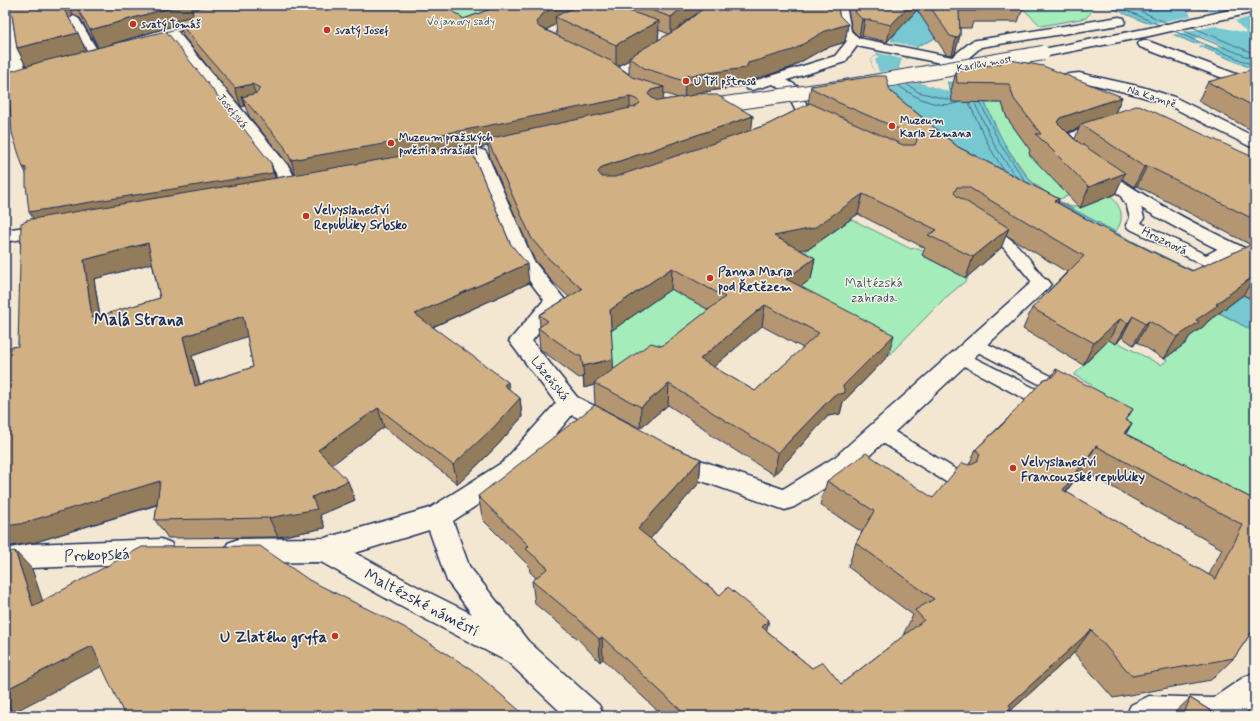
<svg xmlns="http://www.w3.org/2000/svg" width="1260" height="721" font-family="Mynerve,sans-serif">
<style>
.green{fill:#a4ecba;stroke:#608e8c}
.water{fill:#77c8d0;stroke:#528ba2}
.pier{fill:#f3e7d2}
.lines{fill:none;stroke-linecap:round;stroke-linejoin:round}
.shore{stroke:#406c8c;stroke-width:1}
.service-casing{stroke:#1b2f5e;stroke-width:3}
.pedestrian-casing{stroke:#1b2f5e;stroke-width:3}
.minor-casing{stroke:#1b2f5e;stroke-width:3}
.service{fill:#fcf5e5;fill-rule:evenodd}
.pedestrian{fill:#fcf5e5;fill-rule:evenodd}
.minor{fill:#fcf5e5;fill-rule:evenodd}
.tram{stroke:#1b2f5e;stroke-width:1}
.pedestrian-bridge-casing{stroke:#1b2f5e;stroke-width:16;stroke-linecap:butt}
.pedestrian-bridge{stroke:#fcf5e5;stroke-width:14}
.wall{fill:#b49772;stroke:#1b2f5e;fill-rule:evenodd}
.shaded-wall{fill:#927b5c;stroke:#1b2f5e}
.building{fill:#d1b084;stroke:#1b2f5e;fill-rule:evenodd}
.poi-dot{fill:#c8321e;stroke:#fcf5e5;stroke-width:1.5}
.labels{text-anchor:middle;stroke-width:3;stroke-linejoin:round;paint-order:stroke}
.far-park-label{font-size:11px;fill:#365570;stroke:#fcf5e5}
.far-poi-label{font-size:11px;font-weight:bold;fill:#1b2f5e;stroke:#fcf5e5;text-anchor:start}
.far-street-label{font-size:11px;fill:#1b2f5e;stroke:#fcf5e5}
.poi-label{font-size:13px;font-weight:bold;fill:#1b2f5e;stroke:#fcf5e5;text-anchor:start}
.street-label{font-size:13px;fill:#1b2f5e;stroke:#fcf5e5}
.park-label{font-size:13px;fill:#365570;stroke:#fcf5e5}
.near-street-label{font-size:16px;fill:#1b2f5e;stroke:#fcf5e5}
.near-poi-label{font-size:16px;font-weight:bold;fill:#1b2f5e;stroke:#fcf5e5;text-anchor:end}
.district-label{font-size:17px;font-weight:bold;fill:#1b2f5e;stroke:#fcf5e5}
</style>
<rect width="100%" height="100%" fill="#f3e7d2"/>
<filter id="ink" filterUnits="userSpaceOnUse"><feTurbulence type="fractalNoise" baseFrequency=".025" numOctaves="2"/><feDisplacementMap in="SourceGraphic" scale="8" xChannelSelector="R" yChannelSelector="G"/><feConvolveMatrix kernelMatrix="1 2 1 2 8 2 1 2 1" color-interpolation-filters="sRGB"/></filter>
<g filter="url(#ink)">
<!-- green -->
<path class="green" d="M412,5h134l-58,23z
M1019,5h76l2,1 -11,12 -45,8z
M985,103h17l5,15 26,36 -4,1 46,38 -18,7 14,7 15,-5 3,2 21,-9c8,9 14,17 10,29 -1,3 -4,6 -4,8l-60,-32 -26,-20 -27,-38z
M851,219l60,30c5,-2 10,-1 13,3l-1,4 45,23 -24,20 -56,57 -105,-56 13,-42z
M671,289l52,29 -66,53 -54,1v-36z
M1219,313l36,19v207l-183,-130 20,-24 -18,-10 35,-35 7,4 1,-2 44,23 6,-5 -3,-1 21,-16 -2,-2z"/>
<!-- water -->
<path class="water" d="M927,5l8,33c-6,5 -12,4 -18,9 -4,3 -8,8 -11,13l-3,-1 -4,8 22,16 29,8 -3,-9 30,4c15,32 28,66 52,93 15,18 40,28 60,39 54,30 111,55 166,83v31l-304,-167 -75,-87 -5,-18 21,-20 12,-26z
M1105,5h150v65z"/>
<!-- pier -->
<path class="pier" d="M1236,5h19v11l-20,5 12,12 -32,-7 -43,9 2,3 -37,-17 13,3 41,-8 -4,-8 24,3z
M1202,37l22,9 -8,2 -10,-4 -11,3 -4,-2 10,-2 -8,-5z
M890,41l26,6 -10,12 2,1 -4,1 -3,5 20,15 26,8 -2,-6 1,-3 4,12 -30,-9 -42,7 -7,-30 5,-5 3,1 -4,4 4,12 21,-3 -1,-2 3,-8 -24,-6z"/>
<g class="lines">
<!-- shore -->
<path class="shore" d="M1115,5l44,20
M1127,5l40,18
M1192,27l63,27
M1182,30l73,30
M1174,31l81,35
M907,84l11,8 32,8
M899,86c17,12 38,23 59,17
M969,103l21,45 13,21
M975,104l20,42 19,28
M981,104l19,40 24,35"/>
<!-- service casing -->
<g class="service-casing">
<path id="service" d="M74,16l5,3 21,36 -1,2 -4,1 -5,-3 -21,-36z
M202,18l5,3 -2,2 -60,18 -5,-3 1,-2z
M1125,187l5,1 11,19 3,11 -3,5 65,32 19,-10 5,-1 5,1 2,3 -2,3 -29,15 -78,-38 -2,-3 4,-7 -3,-11 -9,-16 2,-3z
M985,226c27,6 45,34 61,55l3,3 -3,3 -5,2 -5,-2 -32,-39 -24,-15 -2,-3 2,-3z
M976,338l77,39 3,4 -3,4 -6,2 -6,-2 -71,-37 -2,-4 2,-4z
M961,351l79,40 3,5 -3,5 -6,1 -6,-1 -73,-40 -2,-4 2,-4z
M880,425l7,2 78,48 3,5 -3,5 -7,3 -7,-3 -78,-48 -2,-5 2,-5z"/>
</g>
<!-- pedestrian casing -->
<g class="pedestrian-casing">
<path id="pedestrian" d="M1252,5h3v7l-106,24 -106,21 -5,-1 -2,-3 2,-3 5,-1 106,-21z
M1079,73l63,14 32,10 81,40v11l-6,-2 -85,-43 -31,-9 -54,-13 -37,4 -5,-1 -2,-3 2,-3 5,-1z"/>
</g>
<!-- minor casing -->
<g class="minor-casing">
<path id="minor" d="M5,5h4l2,3 8,24 6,37 -2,3 -5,1 -5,-1 -2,-3 -6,-39z
M834,5h12l5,26 7,7 94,19 20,-16 5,-1 142,-23 5,1 1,3 -1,3 -5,1 -138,22 -15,13 9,2 2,3 -2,3 -5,1 -113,-23 -12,16 -58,18 10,6 13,25 21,9 2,3 -2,3 -6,2 -6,-2 -20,-9 -13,-25 -13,-8 -21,6 -5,-1 -2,-3 2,-3 88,-27 12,-15 -9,-9z
M173,31l5,1 111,135 5,9 3,13 -3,4 -6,1 -6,-1 -3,-4 -3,-16 -110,-138 2,-3z
M1145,40l110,41v9l-115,-43 -2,-3 2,-3z
M655,47l5,1 2,3 -2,3 -38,24 -5,1 -5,-1 -2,-3 11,-10 29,-17z
M1104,122l6,2 2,3 -2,3 -39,13c53,45 121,80 184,110v13l-7,-2c-56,-27 -112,-56 -162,-92 -12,-9 -27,-18 -35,-30l2,-3z
M479,149l6,2 2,3 46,106 32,40 -33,41 45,56 43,22 4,6 -4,6 -8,3 -8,-3 -32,-16 -51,61 -68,45 16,45 59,75 71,64 5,11h-39l-57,-54 -110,-57 -77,-43 -83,1 -10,-4 -4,-8 4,-8 10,-4 87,-1 105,-30 73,-46 53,-59 -47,-62 35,-41 -30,-39 -41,-101 -28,5 -6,-1 -2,-4 2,-4zM429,530l18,51 25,33 -54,-27 -63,-34z
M51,223l7,2 2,4 -2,4 -53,9v-12z
M1041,278l7,2 3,4 -3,4 -195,183 -59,36 -9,3 -106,-37 -14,-7 -3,-7 3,-7 9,-3 23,10 86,30 52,-32 199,-177z
M161,539l10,4 4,8 -4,8 -10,4 -130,5 -26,5v-24l26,-5z
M1255,673v33l-14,10h-115l5,-11 18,-9 64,2 31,-21z"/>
</g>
<!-- service -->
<use href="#service" class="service"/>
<!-- pedestrian -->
<use href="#pedestrian" class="pedestrian"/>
<!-- minor -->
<use href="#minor" class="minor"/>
<!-- tram -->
<path class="tram" d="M155,35l35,-10"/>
<!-- pedestrian-bridge casing -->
<g class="pedestrian-bridge-casing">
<path id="pedestrian-bridge" d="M711,106l134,-19 198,-34"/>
</g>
<!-- pedestrian-bridge -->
<use href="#pedestrian-bridge" class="pedestrian-bridge"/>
</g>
<!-- wall -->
<path class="wall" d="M9,5h434l21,14 37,-14h337l1,10 9,9 -3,18 -22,7 -33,19 -43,14 -3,4 -48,7 -1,2h15l43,21 -2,14 18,-6 39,-20 3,-18 79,5 68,56 101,52 -1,4 41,23 93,45 59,-26 -98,-51 -16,-8 -3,1 -12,-8 -7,15 -35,14 -51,-54 1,-4 -23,-32 -5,-15 -50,-1 -1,-11 5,-19 42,-8 2,-6 122,39 -7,16 140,45v142l-12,-5 -36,27 -3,4 -15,11 -3,6 -22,16 -27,-17 -4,3 -11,-8 -6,7 -7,-4 -26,25 -60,-36 9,-21 35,-36 -61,-37 -5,13 -35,30 -44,-23 3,-7 -67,-34 -48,34 -9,2 14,8 -4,21 -10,7 87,70 -45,46 -3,12 -12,2 -54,59 -66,-42 -3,-4 -37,-24 -28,23 -45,-23 -1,-20 -10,3 -1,-11 -4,1 -39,-29 -2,-21 2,-2 -1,-11 30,-18 -18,-17 -17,-21 -44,-101 -2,-12 -17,3 39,94 19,40 -96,44 87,71 2,19 -25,29 -39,38 -74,-57 -52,37 23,36 -35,15 5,13 -47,9 -110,1 -13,-18 2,-15 -121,37 -18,-196 9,-125 6,-3 -7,-45 -3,-6 14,-104 -11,3 -9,-18 -5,-33zM73,15l7,3 18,30 -12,3 -17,-32zM695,15l-16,13 -4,2 12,-10zM179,24l5,13 57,70 4,-1 4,10 41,50 5,9 -19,3 -5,-15 -172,-115zM556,24l1,11 -11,-5zM659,30l10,4 -11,6zM629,60v14l-11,-8zM664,93l14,5 -15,2zM1079,128l-4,11 -7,-7zM152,263l8,35 -60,18 -6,-37zM671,289l38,21 -47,36 -49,24 -2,-39zM762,326l41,22 -48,43 -42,-24zM247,336l6,31 -53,17 -8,-28z
M847,5h177l-6,17h-45l-2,6h-11v7l-5,18 -3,2 -6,-1 -29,-44 -30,32 -25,-6 -3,1 -7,-7z
M1255,70v62l-57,-31 10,-19z
M1056,369l70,51 6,3 -6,11 129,66v134l-1,1 -3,-2 -17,25 -23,22 -98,18 -39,-45 -69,63h-342l-60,-57 -3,3 -22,-23 -43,-35 -3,-23 4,-3 -6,-6 -1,-6 -46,-46 -5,-24 193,-50 30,13 -2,24 -49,56 70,56 47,36 45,37 29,16 65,-50 -2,-1 9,-18 -65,-48 8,-24 6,-11 -42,-27 7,-24 106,17 36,-33 7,-16 75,-72zM1082,470l140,79 -13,26 -143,-83z
M1190,698l29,18h-48z"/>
<!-- shaded-wall -->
<path class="shaded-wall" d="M61,5h8l4,10 -5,5z
M180,5h62v1l-65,14 2,4 -81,24 -8,-18z
M559,5h43l-47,12 1,7 -12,7 -6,9 -2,-18 7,-8 13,-8z
M685,5h27l-25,15 -16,14v-17z
M910,5h8l-1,5 -30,32 4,-17z
M862,19h3l-3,17 -3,1z
M659,21l-1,21 -29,15v3l-13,7v-22z
M848,24l-3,18 -22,7 -33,19 -43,14 -3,4 -48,7 -1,9 -11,1 1,-19v-8l63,-13 77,-32z
M78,33l8,18 -60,15 -9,-18z
M960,35l-5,18 -3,2 4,-17z
M5,40l4,28 2,3 -6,2z
M252,84l7,19 -17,-6 3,9 -4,1 -6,-19z
M664,87l-1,19 -12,3 -3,-15 3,-4z
M630,97v19l-143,23 1,7 -9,2 -182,32 -6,-20z
M1122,97l-9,20 -32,7 -2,4 -26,10 4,-16 3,-4z
M753,116l-2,20 -148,51 -5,-15 4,-5z
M271,163l6,21 -241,39 -7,-11z
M1147,166l-10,20 -3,1 10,-20z
M1125,173l-10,21 -35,14 9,-21z
M863,194l-5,20 -48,34 -39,9 3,-21z
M1059,199l-8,20 3,-18z
M1009,228l-8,20 -35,30 7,-21z
M148,243l9,19 -63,17 9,58 -11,-19 -8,-58z
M815,258l-4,21 -28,21 3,-21z
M527,264l2,19 -110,50 -4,-19z
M672,268l-1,21 -60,42 -1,-21z
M1255,275v2l-12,18 -36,27 -3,4 -15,11 -3,6 -22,16 13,-22 19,-17 20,-16z
M765,305l-3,21 -64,54 2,-21z
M243,316l8,19 -59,21 13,49 -10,-19 -12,-49z
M1133,316l-11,21 -6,7 12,-21z
M1120,319l-11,21 -26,25 11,-22z
M1149,321l-12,21 -4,3 12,-21z
M894,335l-6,21 -45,46 -3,12 -12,2 -54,59 4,-22 56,-58z
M613,359l1,21 -20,3v2l-10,3 -1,-22z
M508,382l3,19 -7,-16z
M669,384l-1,21 -28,23 1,-21z
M520,398l2,19 -25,29 -39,38 -5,-19z
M378,408l6,19 -58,42 -8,-19z
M1133,409l-15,25 7,-14z
M1132,423l-15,25 7,-15z
M1096,446l-14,24 -34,44 15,-24z
M701,459l-2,24 -61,70v-24z
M160,481l11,19 -135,42 -31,5v-21z
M348,481l7,19 -35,15 5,13 -47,9 -9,-19 43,-21z
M15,551l17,18 18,54 -17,-17z
M769,620l-5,22 -2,-15z
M1091,630l-17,23 -69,63h-4l8,-11z
M602,637l1,22 -3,3 -1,-23z
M92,646l16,17 -90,47 5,6h-7l-11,-14v-12z"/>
<!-- building -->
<path class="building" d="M9,5h52l17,28 -61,15 -5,-33z
M75,5h105l-90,25z
M211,5h232l21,14 37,-14h58l-3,1 -13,8 -7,8 3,5 72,34 21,16 32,10 -13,3 -3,4 4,4 6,3 49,-8 3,2h7l36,21 -151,51 -4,5 4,5h13l154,-53 41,-21 93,42h12l2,-5 -2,-4 -78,-34 -2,-2 -22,-11 -2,-3 64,-10h11l4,15 68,56 101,52 -5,2 45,25 93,45 63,-28v32l-39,29 2,1 -22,15 3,2 -22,15 -28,-16 -4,3 -12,-8 -5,7 -8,-4 -26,24 -62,-35 52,-52 -116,-69h-11l-3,6 3,3 52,32 -36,29 -45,-22 9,-5 -74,-36 -49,34 -40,8 41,22 -29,21 108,56 -51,51 2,7 -11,2 -56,58 -68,-42 -3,-3 -38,-24 -28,23 -47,-24 57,-40 11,3 63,-49 -53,-29 -62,42 3,49 -30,7 -2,-10h-3l-40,-28 10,-7 -9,-6 43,-26 -33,-30 -17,-20 -45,-100 148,-32 5,-4 -4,-4 -6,-2 -154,31 -185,32 -7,-14 -42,-49 15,-4 3,-5 -8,-4 -17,4 -58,-68 13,-3 3,-3 -1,-4zM765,305l54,28 -64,58 -55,-32z
M593,5h18l48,16 -43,24 -61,-28 9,-5 12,-5z
M637,5h48l-14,12z
M709,5h129l1,10 9,9 -23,7 -32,19 -45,13 -2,5 -61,8 11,7 -11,1 -4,-4 -37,-12 -15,-11 50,-29 21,-17z
M854,5h56l-19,20 -26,-6h-3l-6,-6z
M929,5h43l4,6h-17l1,24 -4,3 -6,-2z
M166,31l105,132 2,10 -244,39 -3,-27v-17l-3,-1 -11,-34 -3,-44 -3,-16 34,-11z
M1000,58l43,8 79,31 -62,21 -3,4 17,17 51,34 -36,14 -53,-53h5l-27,-35 -5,-15 -52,-1 -1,-11 46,-9z
M1253,69l2,1v37l-47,-25z
M1139,105l116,53v62l-91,-46 -17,-8 -3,1 -63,-43z
M469,144l41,99 17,21 -112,50 93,68 -4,3 16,13 -26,29 -41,38 -75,-57 -60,42 30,31 -36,16 5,12 -48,9 -114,2 5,-39 -140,43 -15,2v-178l13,-2 3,-123 6,-2 -1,-1 256,-43zM148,243l12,55 -68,20 -8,-58zM243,316l10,51 -58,19 -12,-49z
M1056,369l77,40 -8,11 7,3 -8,10 131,67v127l-21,31 -102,18 -41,-46 -82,75 2,3 -8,8h-316l-85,-79 -3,2 -23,-22 -44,-36 16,-13 -22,-19 3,-3 -51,-50 117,-91 76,41 30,13 -63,70 82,66 8,-8 41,33 -7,7 50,41 11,-6 18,22 83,-64 -9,-10 19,-11 -78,-56 18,-32 -47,-30 39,-28 67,45 29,-35 7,2 8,-4 3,-6 -4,-6 26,-24 42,-46 9,-2 4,-5zM1096,446l147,79 -27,54 -153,-89z
M260,546l49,34 95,47 67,42 55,47h-401l-33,-70 -87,44v-137l10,-2 18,55 109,-59z
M1190,698l29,18h-36z
M5,702l11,14h-11z"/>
</g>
<!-- markers -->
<g class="poi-dot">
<circle cx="133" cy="24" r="4"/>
<circle cx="327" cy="30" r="4"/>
<circle cx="686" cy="81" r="4"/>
<circle cx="892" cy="126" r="4"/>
<circle cx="391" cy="143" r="4"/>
<circle cx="306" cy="216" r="4"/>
<circle cx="710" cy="278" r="4"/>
<circle cx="1013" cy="468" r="4"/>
<circle cx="335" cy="636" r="4"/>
</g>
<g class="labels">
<!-- far-park labels -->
<g class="far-park-label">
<text x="461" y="25">Vojanovy sady</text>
</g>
<!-- far-poi labels -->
<g class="far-poi-label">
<text x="141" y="28">svatý Tomáš</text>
<text x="335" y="34">svatý Josef</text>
<text x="694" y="85">U Tří pštrosů</text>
<text x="900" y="124">Muzeum<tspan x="900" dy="13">Karla Zemana</tspan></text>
<text x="399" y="141">Muzeum pražských<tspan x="399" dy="13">pověstí a strašidel</tspan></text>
</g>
<!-- far-street labels -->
<g class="far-street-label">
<text transform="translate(984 63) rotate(-10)" y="4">Karlův most</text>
<text transform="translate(1152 96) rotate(18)" y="4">Na Kampě</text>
<text transform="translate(233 111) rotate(51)" y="4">Josefská</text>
</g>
<!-- poi labels -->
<g class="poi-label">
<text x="314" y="214">Velvyslanectví<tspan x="314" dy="15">Republiky Srbsko</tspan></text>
<text x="718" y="276">Panna Maria<tspan x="718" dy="15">pod Řetězem</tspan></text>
<text x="1021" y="466">Velvyslanectví<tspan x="1021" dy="15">Francouzské republiky</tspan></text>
</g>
<!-- street labels -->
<g class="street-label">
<text transform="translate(1165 240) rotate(26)" y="5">Hroznová</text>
<text transform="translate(551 378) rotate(51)" y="5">Lázeňská</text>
</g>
<!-- park labels -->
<g class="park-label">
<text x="874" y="287">Maltézská<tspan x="874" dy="15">zahrada</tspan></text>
</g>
<!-- near-street labels -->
<g class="near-street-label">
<text transform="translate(97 554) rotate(-2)" y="6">Prokopská</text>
<text transform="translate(422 602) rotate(28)" y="6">Maltézské náměstí</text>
</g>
<!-- near-poi labels -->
<g class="near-poi-label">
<text x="327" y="642">U Zlatého gryfa</text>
</g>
<!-- district labels -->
<g class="district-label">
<text x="139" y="325">Malá Strana</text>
</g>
</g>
<!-- margin -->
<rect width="1260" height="721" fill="none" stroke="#fcf5e5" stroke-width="20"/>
<rect x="10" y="10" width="1240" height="701" fill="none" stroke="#1b2f5e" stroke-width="1.5" filter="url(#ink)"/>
</svg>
